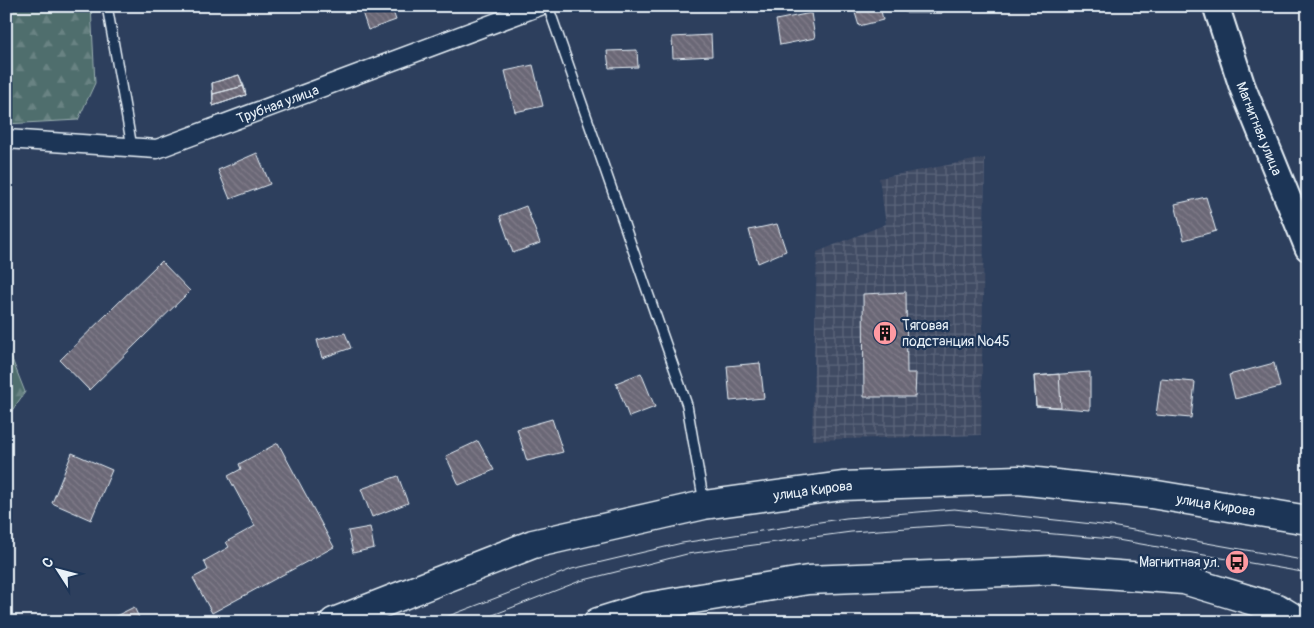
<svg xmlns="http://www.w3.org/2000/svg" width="1314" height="628" font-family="Pangolin,sans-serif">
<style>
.industrial{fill:url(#industrial-grid)}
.forest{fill:url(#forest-firs);stroke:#9cb0b2}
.building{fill:url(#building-back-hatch);stroke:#e8f1f8}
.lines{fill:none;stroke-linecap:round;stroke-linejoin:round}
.lane-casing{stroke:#e8f1f8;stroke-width:12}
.street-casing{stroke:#e8f1f8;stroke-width:21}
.secondary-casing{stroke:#e8f1f8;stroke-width:29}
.primary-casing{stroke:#e8f1f8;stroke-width:31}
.lane{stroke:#1d3557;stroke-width:9}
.street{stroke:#1d3557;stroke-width:18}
.secondary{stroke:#1d3557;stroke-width:25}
.primary{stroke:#1d3557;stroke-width:28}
.tram{stroke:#e8f1f8;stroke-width:1}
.labels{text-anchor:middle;stroke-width:4.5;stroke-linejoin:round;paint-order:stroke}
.street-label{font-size:14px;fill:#e8f1f8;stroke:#1d3557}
.poi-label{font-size:14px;fill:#e8f1f8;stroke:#1d3557;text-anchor:start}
</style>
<defs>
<pattern id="industrial-grid" width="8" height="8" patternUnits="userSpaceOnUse" patternTransform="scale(1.25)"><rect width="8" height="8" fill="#404b64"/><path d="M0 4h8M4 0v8" fill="none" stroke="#5c657b"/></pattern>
<pattern id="forest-firs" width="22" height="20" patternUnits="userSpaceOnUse" patternTransform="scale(1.25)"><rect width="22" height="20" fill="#506e6d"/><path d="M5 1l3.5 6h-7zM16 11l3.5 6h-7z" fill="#698383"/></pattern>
<pattern id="building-back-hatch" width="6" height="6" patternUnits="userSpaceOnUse" patternTransform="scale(1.25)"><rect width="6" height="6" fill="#6b6776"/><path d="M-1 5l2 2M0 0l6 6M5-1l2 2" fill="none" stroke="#807d8a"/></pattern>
</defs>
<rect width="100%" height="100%" fill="#2d3f5d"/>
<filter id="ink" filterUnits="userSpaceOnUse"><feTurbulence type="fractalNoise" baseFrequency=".02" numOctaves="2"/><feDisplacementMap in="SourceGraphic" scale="10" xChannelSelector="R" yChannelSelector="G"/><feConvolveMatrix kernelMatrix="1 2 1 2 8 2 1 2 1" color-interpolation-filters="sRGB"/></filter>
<g filter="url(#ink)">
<!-- industrial -->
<path class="industrial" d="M985,158l-4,277 -169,5 5,-188 69,-28 -7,-46z"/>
<!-- forest -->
<path class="forest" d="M6,6h85l4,77 -17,37 -72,4z
M6,344l19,48 -19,27z"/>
<!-- building -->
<path class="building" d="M360,6h31l5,14 -28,10z
M853,6h27l3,14 -24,6z
M906,6h36v7h-36z
M906,6h21l1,7h-22z
M927,6h15v7h-14z
M811,13l4,25 -35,7 -4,-25z
M711,35l1,21 -39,2 -1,-21z
M637,50l1,17 -29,1 -2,-17z
M533,65l10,41 -28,6 -10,-41z
M239,75l5,11 -31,8 -1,-11z
M239,75l7,20 -33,11 -1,-23z
M244,86l2,9 -33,11v-12z
M257,153l13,31 -40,15 -12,-29z
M1206,197l10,34 -32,9 -9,-36z
M526,206l14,37 -27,10 -13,-37z
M777,224l9,27 -28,12 -9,-33z
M161,261l29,30 -101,99 -29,-30z
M906,292l1,81h9l-1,24h-51l-1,-103z
M345,333l6,15 -29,10 -5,-18z
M760,363l4,35 -34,3 -3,-35z
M1274,363l6,24 -45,12 -6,-24z
M1090,372v38l-54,-4 -2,-30z
M641,373l14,34 -26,10 -13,-34z
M1059,374l2,33 -25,-1 -2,-30z
M1161,379l34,3 -4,36 -35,-3z
M552,419l11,33 -36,9 -10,-32z
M478,441l16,29 -35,15 -13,-29z
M278,443l56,104 -122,66 -19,-35 15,-8 -4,-9 25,-14 -3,-5 29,-16 -27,-50 13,-7 -2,-5z
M72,453l40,17 -21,50 -39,-17z
M398,476l10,27 -36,14 -11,-28z
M370,527l4,21 -21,5 -5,-22z
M134,607l7,15h-37z"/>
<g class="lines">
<!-- lane casing -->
<g class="lane-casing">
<path id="lane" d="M107,6l25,141
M548,6l139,399 17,98"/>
</g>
<!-- street casing -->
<g class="street-casing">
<g id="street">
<path id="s1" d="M6,139l151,10 383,-143"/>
</g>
</g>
<!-- secondary casing -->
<g class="secondary-casing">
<g id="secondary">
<path id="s2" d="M1216,6l26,80 66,162"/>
</g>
</g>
<!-- primary casing -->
<g class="primary-casing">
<g id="primary">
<path id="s3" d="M334,622l199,-78 171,-39 138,-19 176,-6 133,14 157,26"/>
<path d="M598,622l48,-15 162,-27 244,-10 132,10 93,28 23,14"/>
</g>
</g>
<!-- lane -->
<use href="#lane" class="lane"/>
<!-- street -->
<use href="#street" class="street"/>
<!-- secondary -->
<use href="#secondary" class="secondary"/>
<!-- primary -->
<use href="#primary" class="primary"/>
<!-- tram -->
<path class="tram" d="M433,622l139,-53 110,-26 164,-25 108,-9 157,17 197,35
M475,622l105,-41 107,-27 164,-22 99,-7 162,14 196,34"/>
</g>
</g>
<!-- icons -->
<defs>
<g id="building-disc" transform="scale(1.25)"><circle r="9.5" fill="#ff9aa2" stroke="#1d3557"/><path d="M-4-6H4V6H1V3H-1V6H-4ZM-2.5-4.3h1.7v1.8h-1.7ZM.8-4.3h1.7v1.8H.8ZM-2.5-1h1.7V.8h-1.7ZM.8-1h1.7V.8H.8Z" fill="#111"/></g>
<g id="bus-disc" transform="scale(1.25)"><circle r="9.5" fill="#ff9aa2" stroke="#1d3557"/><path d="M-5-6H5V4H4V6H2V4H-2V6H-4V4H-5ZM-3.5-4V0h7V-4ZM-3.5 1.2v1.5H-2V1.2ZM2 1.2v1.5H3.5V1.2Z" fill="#111"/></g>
</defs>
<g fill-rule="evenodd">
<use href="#building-disc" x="885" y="333"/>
<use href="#bus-disc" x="1237" y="562"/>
</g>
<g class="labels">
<!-- street labels -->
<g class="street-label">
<text dy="5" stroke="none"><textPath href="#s1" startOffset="280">Трубная улица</textPath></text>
<text dy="5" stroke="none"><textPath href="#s2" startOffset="130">Магнитная улица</textPath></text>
<text dy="5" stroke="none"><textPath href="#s3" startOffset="499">улица Кирова</textPath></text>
<text dy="5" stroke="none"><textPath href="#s3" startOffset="904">улица Кирова</textPath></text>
</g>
<!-- poi labels -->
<g class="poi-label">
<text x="902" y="330">Тяговая<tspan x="902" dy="16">подстанция №45</tspan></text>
<text x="1220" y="567" text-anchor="end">Магнитная ул.</text>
</g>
</g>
<!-- margin -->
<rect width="1314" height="628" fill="none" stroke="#1d3557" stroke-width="25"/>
<rect x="12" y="12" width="1289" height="603" fill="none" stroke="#e8f1f8" stroke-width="2" filter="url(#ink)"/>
<!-- north arrow -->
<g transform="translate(58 570) rotate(306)" stroke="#1d3557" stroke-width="4" paint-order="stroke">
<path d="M0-4L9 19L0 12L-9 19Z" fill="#e8f1f8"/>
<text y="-8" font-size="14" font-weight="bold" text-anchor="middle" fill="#e8f1f8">С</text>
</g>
</svg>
